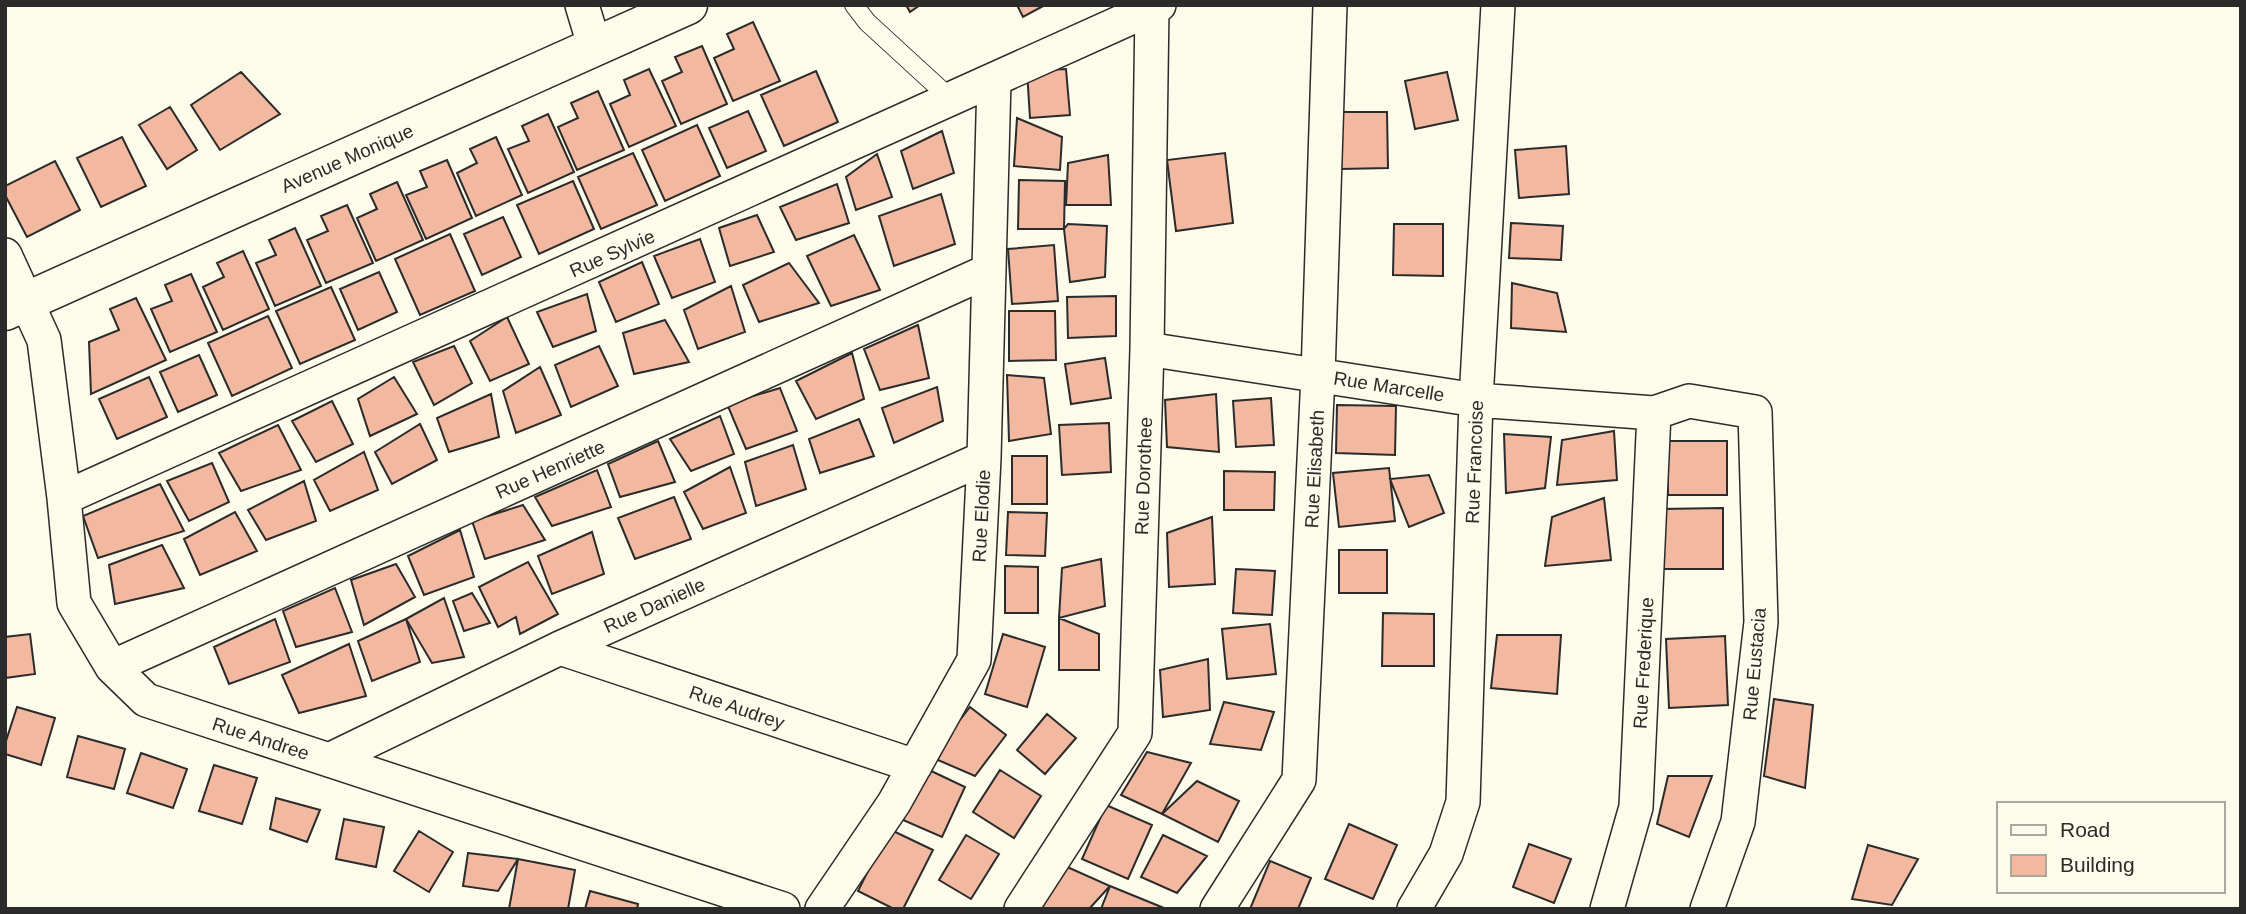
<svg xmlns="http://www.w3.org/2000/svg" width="2246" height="914" font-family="Arial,sans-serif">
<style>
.building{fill:#f2b8a0;stroke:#2b2b2b;stroke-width:2}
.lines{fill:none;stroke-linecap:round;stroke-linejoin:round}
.lane-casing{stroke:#2b2b2b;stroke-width:20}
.street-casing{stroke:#2b2b2b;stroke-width:36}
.secondary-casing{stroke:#2b2b2b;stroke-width:41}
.lane{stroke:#fdfbea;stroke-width:18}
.street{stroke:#fdfbea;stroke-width:33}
.secondary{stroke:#fdfbea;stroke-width:38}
.labels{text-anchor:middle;stroke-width:5;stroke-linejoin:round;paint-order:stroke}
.street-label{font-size:19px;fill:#2b2b2b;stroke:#fdfbea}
</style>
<rect width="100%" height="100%" fill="#fdfbea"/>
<!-- building -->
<path class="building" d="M906,5h14l-10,7z
M1017,5h28l-22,12z
M753,22l27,59 -47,20 -19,-43 20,-9 -7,-15z
M702,46l25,58 -46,20 -19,-43 20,-9 -7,-15z
M649,69l27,57 -47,21 -19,-43 20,-9 -6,-15z
M1066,69l4,46 -40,3 -3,-47z
M816,71l22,51 -54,24 -23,-51z
M241,72l39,42 -60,36 -29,-45z
M1447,72l11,48 -43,9 -10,-48z
M598,91l26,59 -47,20 -19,-43 20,-9 -7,-15z
M170,107l27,43 -30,19 -28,-44z
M748,111l18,40 -39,17 -18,-40z
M1340,112h47l1,56 -47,1z
M548,114l26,58 -46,21 -20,-44 21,-8 -7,-15z
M1017,118l45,19 -2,33 -46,-4z
M697,125l23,51 -55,25 -23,-51z
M942,131l12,42 -41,16 -12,-38z
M122,137l24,49 -45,21 -24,-49z
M496,137l26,58 -46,21 -19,-43 20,-10 -7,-14z
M1566,146l3,48 -50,4 -4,-48z
M633,153l24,52 -56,24 -23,-52z
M1225,153l8,70 -57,8 -9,-71z
M877,154l15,43 -36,13 -10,-33z
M1108,155l3,50h-45l2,-42z
M447,160l25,58 -46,21 -20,-44 21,-8 -7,-16z
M55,161l25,49 -53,27 -22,-42v-9z
M1019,180l46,1 -1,48h-46z
M573,181l21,48 -55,25 -22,-49z
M397,182l26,58 -47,21 -19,-43 20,-9 -7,-15z
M837,184l12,39 -53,17 -16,-33z
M941,194l14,50 -61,22 -15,-50z
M347,205l26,58 -47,20 -19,-43 21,-9 -7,-15z
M757,215l17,37 -44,14 -11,-38z
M503,217l18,40 -39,18 -18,-41z
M1511,223l52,3 -2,34 -52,-2z
M1068,224l39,2 -2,51 -35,5 -6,-53z
M1394,224h49v52l-50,-1z
M295,228l26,58 -46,20 -19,-43 20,-8 -7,-15z
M450,234l25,57 -55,24 -25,-56z
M854,235l26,55 -49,16 -24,-50z
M700,239l15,43 -43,16 -18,-42z
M1054,245l4,56 -46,3 -4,-55z
M243,251l26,58 -46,21 -20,-43 21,-10 -7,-14z
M642,262l17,42 -43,18 -17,-40z
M789,263l30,40 -60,19 -16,-37z
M379,272l18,40 -39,18 -18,-41z
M191,274l26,58 -47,20 -19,-43 21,-8 -7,-16z
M1512,283l45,10 9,39 -55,-4z
M731,286l14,46 -47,17 -14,-39z
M331,287l24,53 -55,24 -24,-53z
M587,294l9,37 -43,16 -16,-35z
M1116,296v40l-48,2 -1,-41z
M136,298l30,62 -75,34 -2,-52 30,-12 -9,-21z
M1009,311h46l1,49 -47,1z
M268,316l24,52 -60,28 -24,-53z
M507,317l22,47 -39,17 -20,-40z
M665,320l24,42 -55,12 -11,-41z
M918,325l11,53 -49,12 -16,-41z
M454,346l18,37 -38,22 -21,-43z
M599,346l19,40 -47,21 -16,-42z
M852,353l12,46 -48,20 -20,-38z
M199,355l18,40 -39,17 -18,-40z
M1105,358l6,40 -40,6 -6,-40z
M540,367l21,48 -45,18 -13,-42z
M1007,375l37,3 7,56 -42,7z
M149,377l18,40 -50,22 -18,-40z
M394,377l23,37 -47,22 -12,-37z
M937,387l6,34 -49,22 -12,-35z
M780,388l17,43 -51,18 -19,-45z
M491,394l8,43 -50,15 -12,-34z
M1216,394l3,58 -52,-5 -2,-47z
M1271,398l3,47 -38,2 -3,-46z
M332,401l21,43 -37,18 -24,-41z
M1337,405l59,1 -1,49 -59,-2z
M720,416l14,38 -43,17 -21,-32z
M859,419l15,37 -54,17 -11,-34z
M1109,423l2,49 -49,3 -3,-50z
M420,424l17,36 -45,24 -17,-32z
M278,425l23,45 -60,21 -22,-38z
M1614,431l3,49 -60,5 5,-45z
M1504,434l47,3 -6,51 -39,5z
M658,441l17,41 -55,15 -12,-33z
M1667,441h60v54h-59z
M793,445l13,44 -50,17 -11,-44z
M364,452l14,38 -48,21 -16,-31z
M1012,456h35v48h-35z
M212,463l17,39 -40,19 -22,-40z
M730,467l16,46 -43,16 -19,-37z
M1389,468l6,53 -56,6 -6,-54z
M597,470l14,37 -59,19 -17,-29z
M1224,471l51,1 -1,38h-50z
M1429,475l15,38 -35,14 -19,-48z
M304,481l12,40 -50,19 -18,-30z
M160,484l24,47 -86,27 -15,-42z
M674,497l17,42 -56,20 -17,-41z
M1604,498l7,62 -66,6 7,-49z
M523,505l22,35 -60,19 -13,-38z
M1723,508v61h-62l-1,-60z
M235,512l22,39 -57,24 -16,-36z
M1008,512l39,1 -2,43 -39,-1z
M1212,517l3,67 -46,3 -2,-54z
M460,530l14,47 -50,18 -16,-39z
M592,532l12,42 -52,20 -14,-38z
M162,545l22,43 -69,16 -6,-39z
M1339,550h48v43h-48z
M1101,559l4,47 -46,12 3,-50z
M528,562l30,52 -38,20 -4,-17 -18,10 -19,-40z
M396,564l19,33 -51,28 -13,-45z
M1005,566l33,1v46h-33z
M1236,569l39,2 -3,44 -39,-2z
M335,588l17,44 -56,15 -13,-36z
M472,593l18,30 -26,8 -11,-30z
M444,598l20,59 -32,6 -26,-44z
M1383,613l51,1v52h-52z
M1059,618l40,16v36h-40z
M275,619l15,43 -61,22 -15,-37z
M406,619l14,43 -48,19 -14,-40z
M1270,624l6,50 -49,5 -5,-50z
M30,634l5,40 -30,4v-41z
M1003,634l42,13 -18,60 -42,-13z
M1497,635h64l-4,59 -66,-6z
M1725,636l3,69 -59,3 -3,-69z
M349,644l17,52 -67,17 -17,-38z
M1208,659l2,51 -47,7 -3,-47z
M1774,699l39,6 -8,83 -41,-12z
M1224,702l50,10 -13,38 -51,-6z
M17,707l38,11 -14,47 -36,-11v-10z
M970,707l36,28 -31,41 -44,-19z
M1047,714l29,24 -31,36 -28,-24z
M78,736l47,13 -11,40 -47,-12z
M1147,752l44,11 -29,51 -41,-19z
M141,753l46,16 -14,39 -46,-15z
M214,765l43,13 -15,46 -43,-13z
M927,769l38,18 -23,50 -39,-17z
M1000,770l41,26 -27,42 -41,-26z
M1668,776h44l-23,61 -32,-13z
M1197,781l42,20 -21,41 -56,-28z
M276,798l44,12 -13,32 -37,-13z
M1106,805l46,20 -24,54 -46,-20z
M344,819l40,8 -8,40 -40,-8z
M1349,824l48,21 -24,54 -48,-20z
M889,829l44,21 -30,59h-9l-36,-18z
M419,831l34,21 -24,40 -35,-21z
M966,835l33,19 -28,45 -32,-19z
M1163,835l44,21 -30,37 -36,-16z
M1529,844l42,15 -17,44 -41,-16z
M1868,845l50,14 -26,46 -40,-6z
M468,853l50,6 -20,32 -35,-5z
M518,859l57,11 -7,39h-59z
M1270,861l41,17 -13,31h-48z
M1065,866l45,20 -21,23h-42l-12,-5z
M1110,886l54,22 -63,1z
M590,891l48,13 -1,5h-52z"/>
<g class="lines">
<!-- lane casing -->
<g class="lane-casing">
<path id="lane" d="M854,5l13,17 85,78"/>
</g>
<!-- street casing -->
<g class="street-casing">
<path id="street" d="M582,5l13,43
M5,255l39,85 20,158 10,105 38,64 34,33 637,209
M1147,349l329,51 178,13 35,-12 66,11 6,210 -23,200 -31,87
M64,498l1095,-493
M560,648l355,118
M112,667l876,-396
M329,760l231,-112 424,-190
M822,909l72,-106 80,-143 10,-202 10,-378
M1021,909l114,-176 12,-384 5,-341
M1217,909l82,-129 19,-405 12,-370
M1414,909l32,-55 17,-52 13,-402 22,-395
M1607,909l29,-102 18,-394"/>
</g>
<!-- secondary casing -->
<g class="secondary-casing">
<path id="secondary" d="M5,311l683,-306"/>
</g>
<!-- lane -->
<use href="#lane" class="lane"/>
<!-- street -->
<use href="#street" class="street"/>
<!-- secondary -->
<use href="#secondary" class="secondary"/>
</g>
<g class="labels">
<!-- street labels -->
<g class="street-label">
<text transform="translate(347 158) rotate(-24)" y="7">Avenue Monique</text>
<text transform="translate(612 253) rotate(-24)" y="7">Rue Sylvie</text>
<text transform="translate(1389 386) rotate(9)" y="7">Rue Marcelle</text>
<text transform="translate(1474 462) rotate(-88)" y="7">Rue Francoise</text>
<text transform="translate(550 469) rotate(-24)" y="7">Rue Henriette</text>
<text transform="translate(1314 469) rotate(-87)" y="7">Rue Elisabeth</text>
<text transform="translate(1143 476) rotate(-88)" y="7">Rue Dorothee</text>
<text transform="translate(981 516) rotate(-87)" y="7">Rue Elodie</text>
<text transform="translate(654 605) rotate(-24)" y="7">Rue Danielle</text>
<text transform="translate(1643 663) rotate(-87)" y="7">Rue Frederique</text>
<text transform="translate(1754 664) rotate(-85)" y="7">Rue Eustacia</text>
<text transform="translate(737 707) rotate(19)" y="7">Rue Audrey</text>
<text transform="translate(261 738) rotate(18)" y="7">Rue Andree</text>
</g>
</g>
<!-- border -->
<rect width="2246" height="914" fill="none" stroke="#2b2b2b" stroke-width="14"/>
<!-- legend -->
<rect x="1997" y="802" width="228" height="91" fill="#fdfbea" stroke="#a9a89e" stroke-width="2"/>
<rect x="2011" y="825" width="35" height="10" fill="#fdfbea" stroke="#a9a89e" stroke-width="2"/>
<text x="2060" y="837" font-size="21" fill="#2b2b2b">Road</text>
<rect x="2011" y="855" width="35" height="21" fill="#f2b8a0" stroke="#a9a89e" stroke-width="2"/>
<text x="2060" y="872" font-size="21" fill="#2b2b2b">Building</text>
</svg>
